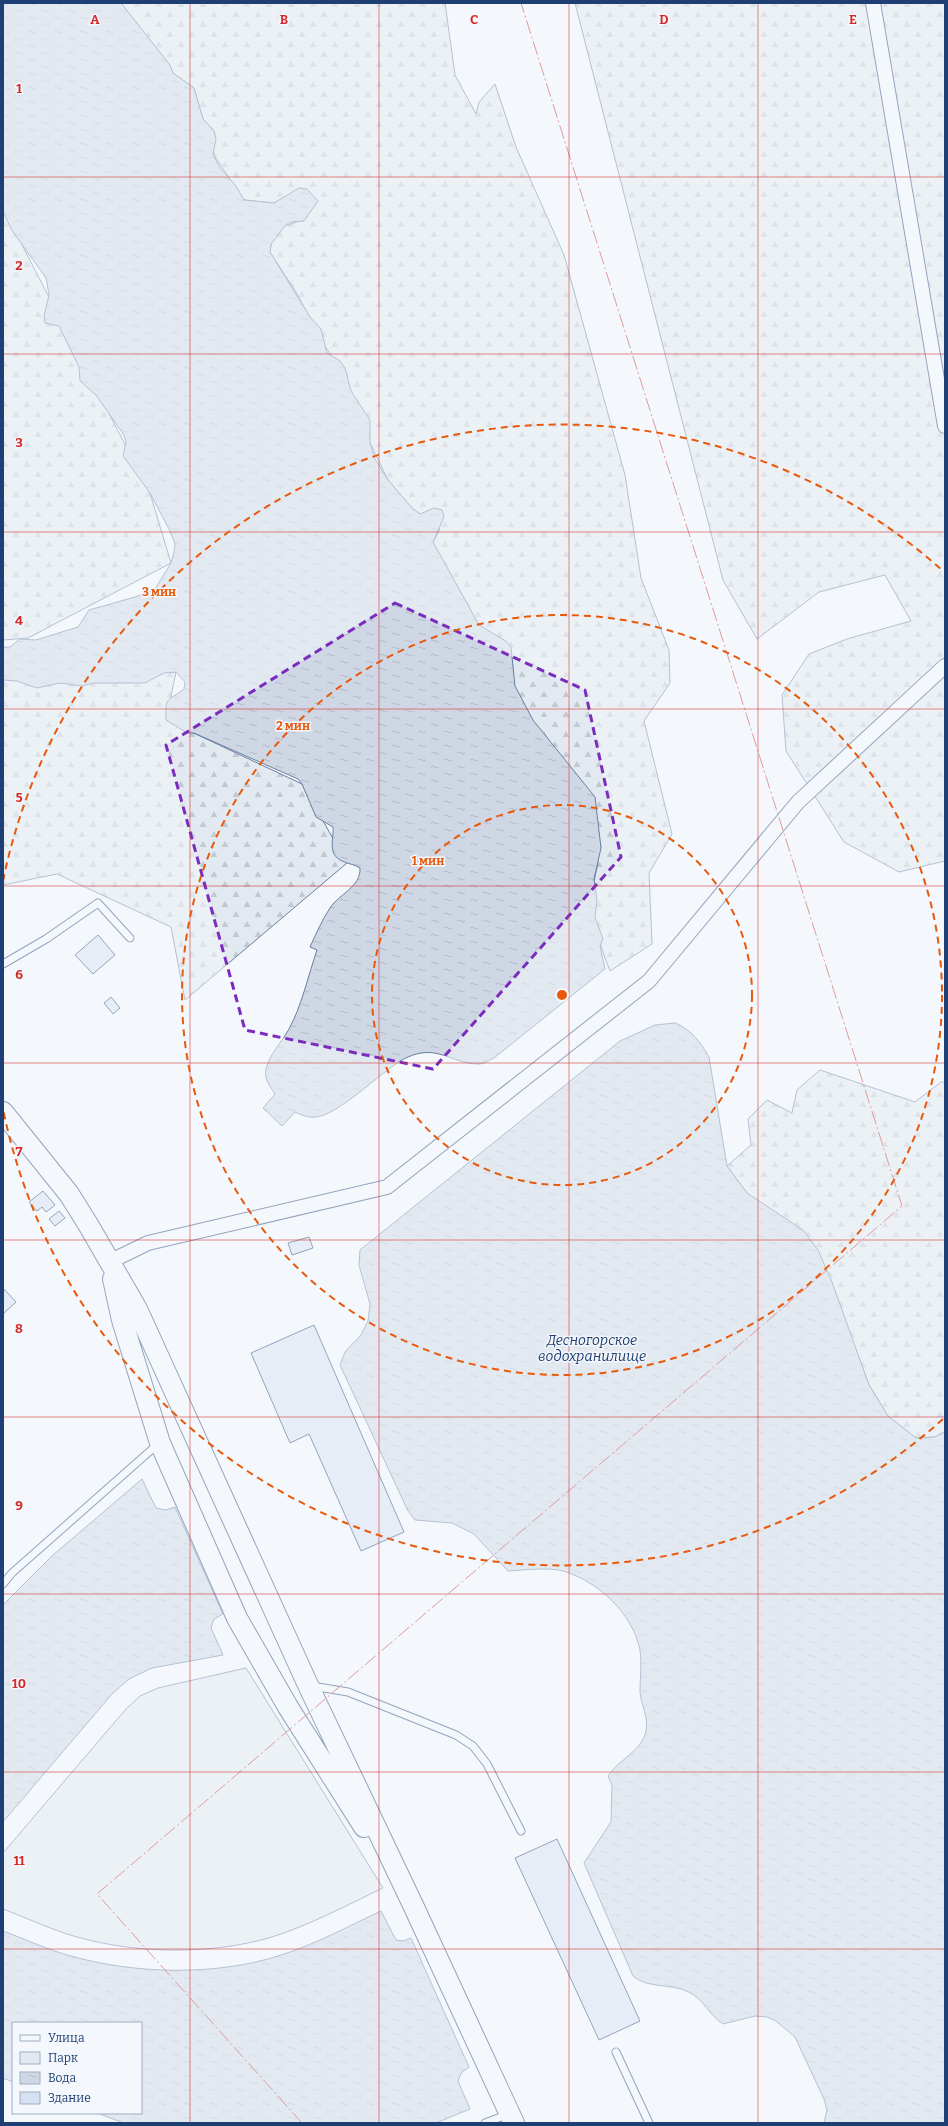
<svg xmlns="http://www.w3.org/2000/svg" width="948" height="2126" font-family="Bitter,serif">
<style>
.green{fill:#e3e9f0;stroke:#687fa3}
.forest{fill:url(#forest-firs);stroke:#687fa3}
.water{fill:url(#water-ripples);stroke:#687fa3}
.building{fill:#d5e0f0;stroke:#1d3f73}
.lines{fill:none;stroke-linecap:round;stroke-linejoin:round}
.lane-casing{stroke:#1d3f73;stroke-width:9}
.street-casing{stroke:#1d3f73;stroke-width:16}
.secondary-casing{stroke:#1d3f73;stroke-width:22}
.lane{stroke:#f4f7fb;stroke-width:7}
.street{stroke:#f4f7fb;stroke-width:14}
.secondary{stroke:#f4f7fb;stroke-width:20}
.power{stroke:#c62828;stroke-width:1;stroke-dasharray:14 3 2 3;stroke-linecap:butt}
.marked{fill:none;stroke:#7b2cbf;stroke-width:3;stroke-dasharray:8 5;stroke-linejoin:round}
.grid{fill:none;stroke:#d62828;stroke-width:1;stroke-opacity:0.55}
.ring{fill:none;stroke:#e8590c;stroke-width:2;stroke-dasharray:7 5}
.labels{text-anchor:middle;stroke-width:3;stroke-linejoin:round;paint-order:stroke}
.water-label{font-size:14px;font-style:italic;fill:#1d3f73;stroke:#f4f7fb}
.grid-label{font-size:13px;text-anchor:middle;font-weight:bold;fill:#d62828;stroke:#f4f7fb;stroke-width:3;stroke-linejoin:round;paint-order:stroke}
.centre{fill:#e8590c;stroke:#f4f7fb;stroke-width:2}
.ring-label{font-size:12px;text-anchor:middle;font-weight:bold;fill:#e8590c;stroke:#f4f7fb;stroke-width:3;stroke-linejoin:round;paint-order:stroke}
</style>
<defs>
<pattern id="forest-firs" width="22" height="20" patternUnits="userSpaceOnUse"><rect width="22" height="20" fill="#e3e9f0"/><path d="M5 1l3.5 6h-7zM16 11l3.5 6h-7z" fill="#c2c9d1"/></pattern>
<pattern id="water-ripples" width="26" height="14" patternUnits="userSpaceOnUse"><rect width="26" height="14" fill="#cfd7e4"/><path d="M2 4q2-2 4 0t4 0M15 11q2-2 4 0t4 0" fill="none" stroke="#b1bac7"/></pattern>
</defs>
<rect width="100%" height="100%" fill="#f4f7fb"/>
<!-- green -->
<path class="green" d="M246,1668l137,220c-36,17 -73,37 -111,49 -61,18 -134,17 -195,0 -25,-7 -50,-19 -74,-28v-56l123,-144 14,-13 18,-8z"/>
<!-- forest -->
<path class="forest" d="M121,3h324l10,72 21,39 3,-12 16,-18 21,63 48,108 61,220 16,103 28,72 1,33 -26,38 28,113 -23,39 3,71 -42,27c-14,-35 -23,-70 -12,-107l-140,-240 -25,-82 7,-13 -27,-20 -25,-29 -18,-37 -37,-85 -9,-13 -28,-53 -26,-40 1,-8 13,-18 13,-4 -5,-29 -18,10 -30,-3 -31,-46 1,-23 -11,-12 -9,-31 -21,-15z
M575,3h370v858l-46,11 -55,-30 -58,-91 -4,-56 27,-41 38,-15 64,-18 -26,-46 -66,17 -62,47 -34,-59z
M3,208l147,285 21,70 -143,75 -25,2z
M176,672l-10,48 136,64 45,79 -162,137 -14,-73 -114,-53 -54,11v-207z
M820,1070l95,32 26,-20h4v350l-10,5 -19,1 -28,-22 -19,-31 -9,-25 -89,-150 -24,-17 -20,-27 24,-21 -3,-26 19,-19 25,13 5,-23z"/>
<!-- water -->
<path class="water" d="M3,3h118l49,62 3,8 21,15 9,31 11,12 2,8 -3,15 7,14 16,18 8,14 30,3 25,-15 8,1 11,12 -14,20c-4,1 -10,0 -13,1 -7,2 -14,16 -20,22l-1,8 40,65 11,12 6,24 13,8 5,7 6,23 19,29v23l5,16 13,21 25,29 7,5 14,-6 8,2 2,7 -11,25 46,83 27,16 5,6 4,39 18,34 62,77 6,51 -7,31 3,22 -2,16 8,22 -3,7 5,23 -111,89c-5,2 -10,6 -15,6 -29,0 -43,-23 -77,-4 -22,13 -64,55 -86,57 -8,1 -14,-2 -21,-5l-13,14 -19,-18 12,-14c-5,-8 -11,-15 -9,-25 4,-16 16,-27 23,-40 13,-24 19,-53 28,-79l-7,-3c6,-13 12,-27 20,-39 9,-14 31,-21 30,-40 -6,-4 -12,-4 -18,-7 -15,-7 -8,-22 -9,-34l-17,-10 -14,-33 -4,-5 -104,-46h-7l-21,-13c-1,-24 1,-18 18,-31l1,-7 -9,-10 -12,1 -19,10h-50l-14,3 -21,-3 -23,5 -20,-7 -14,-1v-33h7l10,-8 16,1 42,-13 11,-17 46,-13 20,-8 16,-26 3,-11 1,-8 -5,-13 -20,-38 -27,-37 3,-14 -2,-7 -28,-40 -16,-14 -1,-14 -20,-41 -14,-3 -1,-7 5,-21 -3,-17 -35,-49 -8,-18z
M675,1023c17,7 26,20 34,34l18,109 20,27 56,37 15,20 14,32 37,103 19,31 28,22 19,-1 10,-5v691h-121l3,-13 -3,-11 -29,-62 -19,-16 -9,-4 -12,-1 -32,8c-13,-8 -20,-25 -34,-32 -18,-9 -41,-3 -56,-16l-49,-113 27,-41 1,-37 -4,-9c11,-17 34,-25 38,-45 3,-13 -5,-26 -6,-39 0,-14 2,-28 0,-42 -7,-36 -42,-69 -77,-79 -16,-4 -38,-1 -55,0l-34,-37 -22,-11 -37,-3 -7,-9 -68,-146 5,-13 16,-17 7,-14 2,-17 -11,-39 1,-15 260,-209 35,-16z
M142,1479l14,29 10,2 9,-3 48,107 -9,5 -3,9 12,27 -71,13 -23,11 -17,15 -109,128v-217l49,-49z
M381,1911l15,29 7,1 8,-3 58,129 -8,6 -3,8 12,28 -34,14h-312l-27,-10h44v-90h-128v59l-10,-4v-147c22,8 45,19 68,25 63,18 144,20 207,0 36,-11 69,-29 103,-45z"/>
<!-- building -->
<path class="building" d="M98,935l17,20 -22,19 -18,-19z
M111,997l9,11 -7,6 -9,-11z
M43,1191l12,14 -9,7 -4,-5 -5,4 -8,-9z
M59,1211l6,7 -10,8 -6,-7z
M309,1237l4,11 -21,7 -4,-12z
M3,1288l13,14 -13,12z
M314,1325l90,207 -43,19 -52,-117 -19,9 -39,-90z
M557,1839l83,182 -41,19 -84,-182z"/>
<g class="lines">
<!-- lane casing -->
<g class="lane-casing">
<path id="lane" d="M3,964l43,-25 52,-36 32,35
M3,1584l9,-11 146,-129
M312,1686l36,6 108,43 17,11 14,18 34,67
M616,2052l33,71
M485,2123l24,-9"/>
</g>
<!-- street casing -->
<g class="street-casing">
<path id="street" d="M873,3l72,423
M109,1262l39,-19 239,-56 262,-206 149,-179 147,-136"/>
</g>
<!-- secondary casing -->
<g class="secondary-casing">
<path id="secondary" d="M3,1112l66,82 20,32 48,83 171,376 105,220 101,218
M113,1279l9,41 38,123 77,175 51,89 76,120"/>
</g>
<!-- lane -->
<use href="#lane" class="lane"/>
<!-- street -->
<use href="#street" class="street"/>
<!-- secondary -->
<use href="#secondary" class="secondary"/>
<!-- power -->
<path class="power" d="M302,2123l-205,-229 805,-688 -381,-1203"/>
</g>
<!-- marked area -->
<path d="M0 0H948V2126H0ZM395,603l190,87 36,167 -188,212 -188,-39 -79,-285z" fill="#f4f7fb" fill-opacity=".55" fill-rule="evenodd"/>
<path class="marked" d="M395,603l190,87 36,167 -188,212 -188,-39 -79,-285z"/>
<!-- grid -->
<path class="grid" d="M190,3v2120M379,3v2120M569,3v2120M758,3v2120M3,177h942M3,354h942M3,532h942M3,709h942M3,886h942M3,1063h942M3,1240h942M3,1417h942M3,1594h942M3,1772h942M3,1949h942"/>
<!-- distance rings -->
<g class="ring">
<circle cx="562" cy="995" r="190"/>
<circle cx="562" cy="995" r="380"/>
<path d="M943 1419A570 570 0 0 1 3 1109M3 881A570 570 0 0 1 943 571"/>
</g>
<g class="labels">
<!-- water labels -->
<g class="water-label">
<text x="592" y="1345">Десногорское<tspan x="592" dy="16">водохранилище</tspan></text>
</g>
</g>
<g class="grid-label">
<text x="95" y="24">A</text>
<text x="284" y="24">B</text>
<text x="474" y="24">C</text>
<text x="664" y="24">D</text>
<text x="853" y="24">E</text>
<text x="19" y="93">1</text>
<text x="19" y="270">2</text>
<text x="19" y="447">3</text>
<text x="19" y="625">4</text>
<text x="19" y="802">5</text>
<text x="19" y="979">6</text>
<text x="19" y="1156">7</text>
<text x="19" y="1333">8</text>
<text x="19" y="1510">9</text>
<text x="19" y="1688">10</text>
<text x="19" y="1865">11</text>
</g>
<circle cx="562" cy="995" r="6" class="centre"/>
<g class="ring-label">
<text x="159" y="596">3 мин</text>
<text x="293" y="730">2 мин</text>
<text x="428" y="865">1 мин</text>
</g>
<!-- border -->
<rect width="948" height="2126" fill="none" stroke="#1d3f73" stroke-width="8"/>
<!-- legend -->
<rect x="12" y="2022" width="130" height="92" fill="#f4f7fb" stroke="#9eadc5"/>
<rect x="20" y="2035" width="20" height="6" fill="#f4f7fb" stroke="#9eadc5"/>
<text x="48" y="2042" font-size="12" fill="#1d3f73">Улица</text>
<rect x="20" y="2052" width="20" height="12" fill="#e3e9f0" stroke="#9eadc5"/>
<text x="48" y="2062" font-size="12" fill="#1d3f73">Парк</text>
<rect x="20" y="2072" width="20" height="12" fill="url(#water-ripples)" stroke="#9eadc5"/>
<text x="48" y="2082" font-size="12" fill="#1d3f73">Вода</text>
<rect x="20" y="2092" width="20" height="12" fill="#d5e0f0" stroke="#9eadc5"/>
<text x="48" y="2102" font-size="12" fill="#1d3f73">Здание</text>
</svg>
